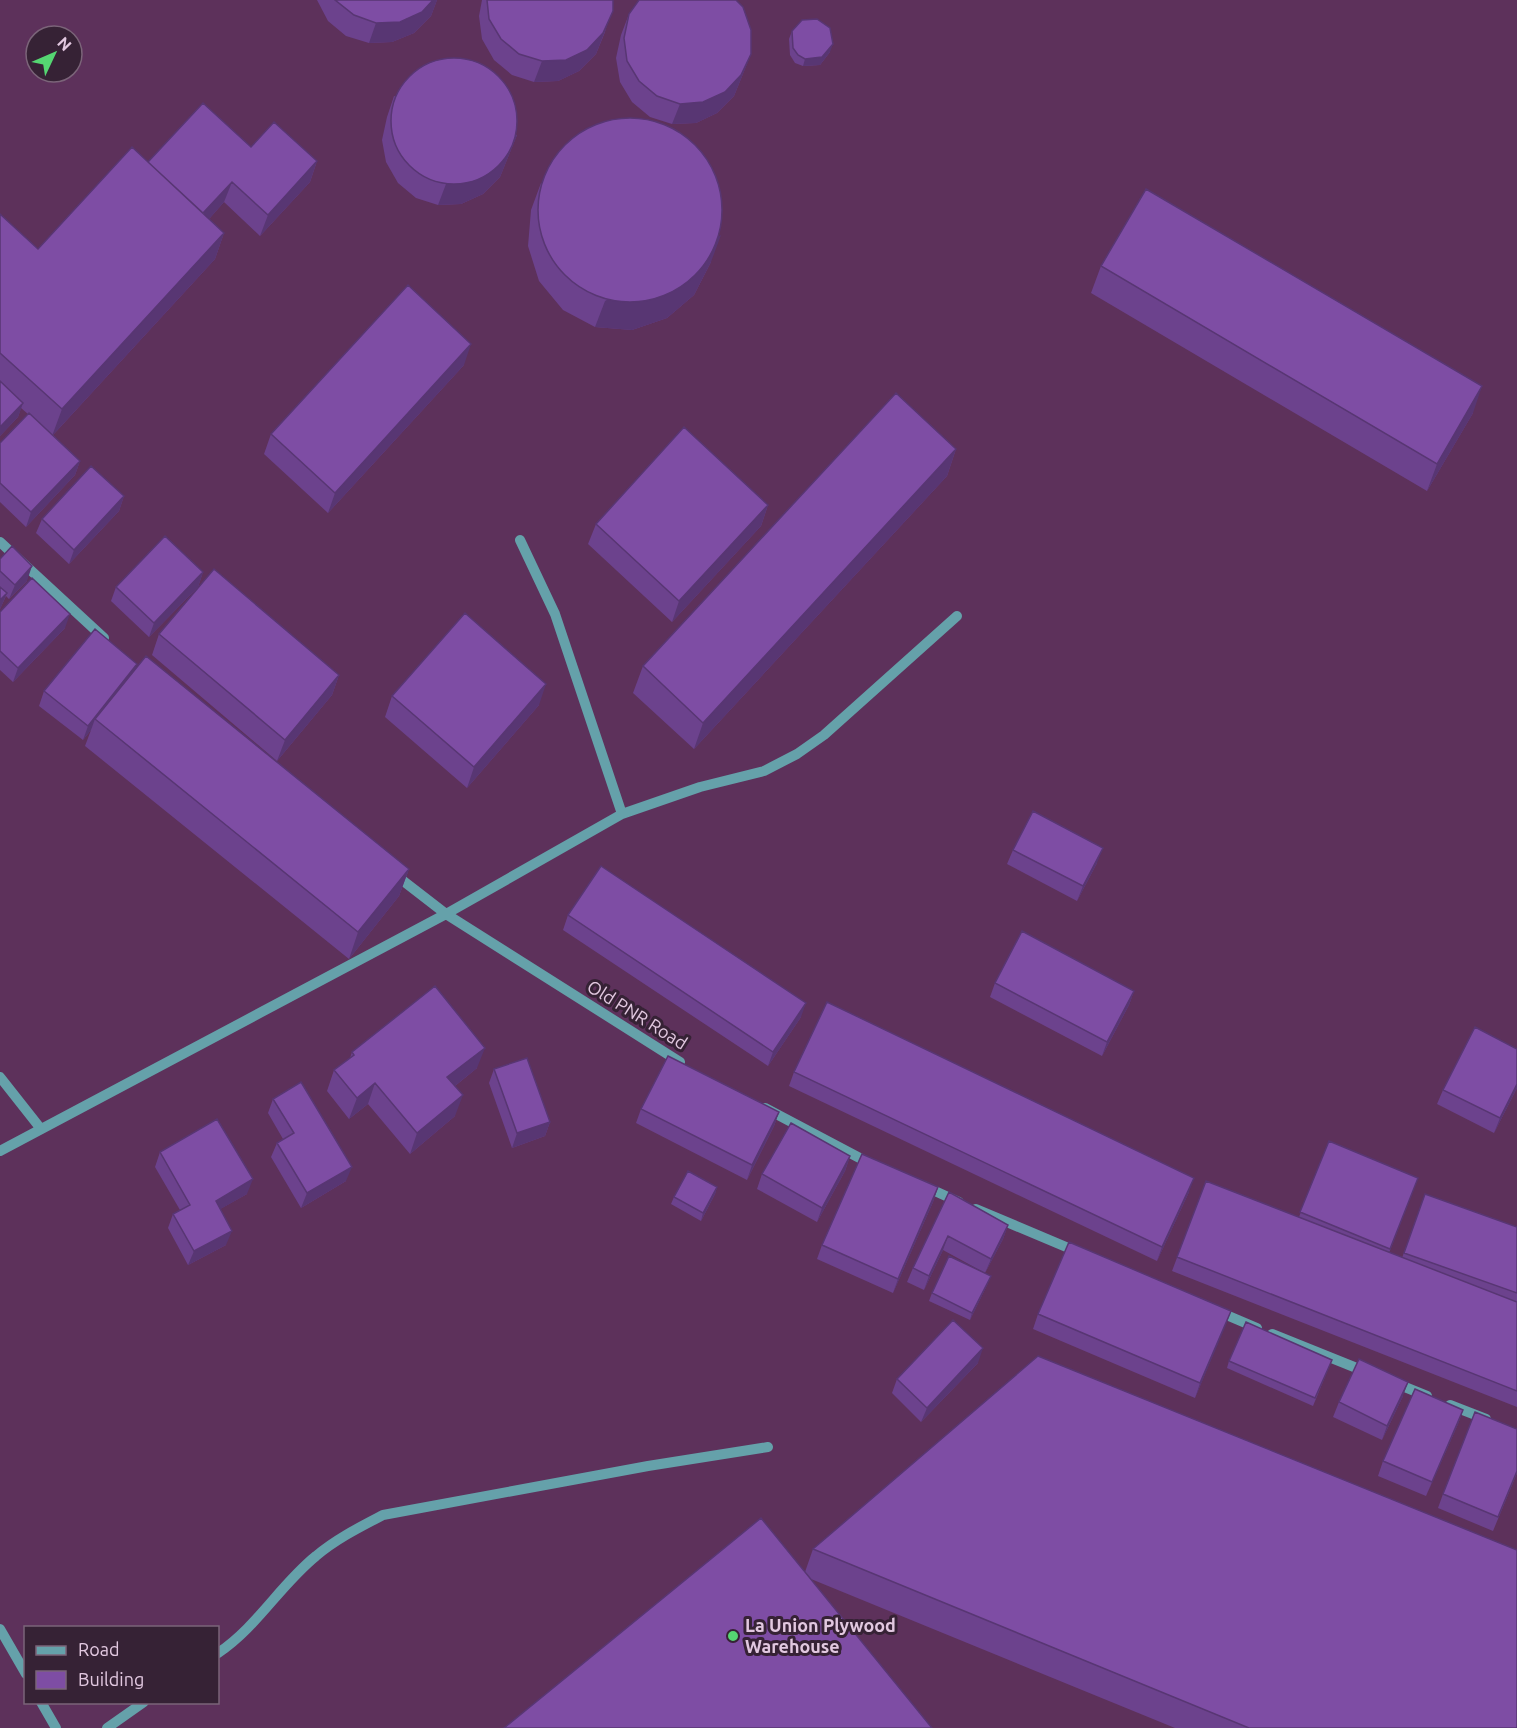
<svg xmlns="http://www.w3.org/2000/svg" width="1517" height="1728" font-family="Ubuntu,sans-serif">
<style>
.lines{fill:none;stroke-linecap:round;stroke-linejoin:round}
.minor{stroke:#65a1aa;stroke-width:10}
.wall{fill:#6c428d}
.shaded-wall{fill:#583673}
.building{fill:#7e4da4;stroke:#583673;stroke-width:1.5}
.poi-dot{fill:#55d672;stroke:#362235;stroke-width:2}
.labels{text-anchor:middle;stroke-width:6;stroke-linejoin:round;paint-order:stroke}
.street-label{font-size:18px;fill:#e2c8e0;stroke:#362235}
.poi-label{font-size:18px;font-weight:bold;fill:#e2c8e0;stroke:#362235;text-anchor:start}
</style>
<rect width="100%" height="100%" fill="#5d315b"/>
<g class="lines">
<!-- minor -->
<path class="minor" d="M520,540l35,74 67,200
M0,542l104,96
M393,873l53,41 234,148
M0,1077l41,52
M765,1108l106,56
M0,1151l446,-237 176,-100 78,-27 64,-16 33,-17 27,-19 133,-119
M924,1186l35,16
M976,1209l102,43
M1217,1311l40,17
M1272,1334l97,39
M1395,1383l32,13
M1450,1405l36,14
M0,1629l26,45
M218,1653c39,-26 62,-68 98,-97 20,-17 44,-29 67,-41l265,-49 120,-19
M41,1702l15,26
M107,1728l37,-26"/>
</g>
<!-- wall -->
<path class="wall" d="M317,0h120l-6,16 -17,17 -22,9 -23,1 -23,-7 -18,-15z
M482,0h131l-8,32 -9,22 -17,17 -21,10 -24,1 -22,-7 -18,-15 -12,-21 -3,-23z
M629,14l122,40 -17,42 -17,17 -21,10 -24,1 -22,-7 -18,-15 -12,-20 -4,-24 5,-23z
M792,31l38,21 -10,13 -17,1 -8,-3 -5,-8 -1,-16z
M394,96l123,39 -17,42 -17,17 -22,10 -23,1 -22,-7 -18,-15 -12,-21 -4,-22 5,-23z
M251,147l66,14 -7,21 -50,54 -36,-34 -15,17 15,14 -9,26 -162,176 27,26 -5,14 -49,52 -26,-25v-59l28,-29 -7,-6 -3,9 -18,19v-222l38,35 110,-87z
M541,183l170,79 -17,33 -27,23 -35,12 -37,-3 -32,-17 -24,-29 -11,-35 3,-36z
M1101,266l372,147 -46,78 -336,-198z
M464,365l-136,148 -64,-59 7,-20z
M956,449l-9,27 -253,273 -61,-56 10,-27z
M124,496l-5,15 -50,53 -33,-31 6,-14z
M768,505l-7,21 -89,96 -84,-78 8,-20z
M0,559l27,22 -18,18 -3,-3 -6,13z
M203,572l-5,15 -49,50 -38,-36 5,-14z
M0,612l65,16 -52,54 -13,-12z
M159,634l180,41 -7,20 -55,66 -125,-106z
M137,664l-2,5 274,200 -10,27 -50,63 -264,-213 6,-16 -8,10 -44,-34 5,-15z
M392,696l147,9 -72,83 -82,-71z
M1013,850l84,13 -20,38 -70,-37z
M568,915l233,102 -33,49 -205,-136z
M995,983l139,8 -5,14 -27,51 -112,-59z
M352,1052l125,16 -22,18v30l-45,38 -42,-50 -19,15 -22,-28 7,-21 16,-12z
M494,1069l56,53 -5,14 -33,12 -23,-65z
M794,1072l395,120 -32,69 -368,-175z
M1517,1088l-23,45 -57,-29 6,-14z
M273,1099l73,82 -45,27 -30,-51 6,-14 6,-4 -15,-26z
M641,1109l138,3 -5,14 -27,54 -111,-57z
M1329,1141l89,37 -29,75 13,5 23,-64 92,33v180l-345,-136 34,-90 93,36z
M160,1152l87,42 -27,15 6,36 -38,20 -20,-37 5,-14 7,-4 -25,-43z
M850,1156l-5,15 -28,51 -60,-33 5,-15z
M717,1187l-2,7 -14,27 -30,-17 3,-7z
M938,1187l-5,15 -40,91 -76,-34 5,-14z
M949,1192l59,33 -5,14 -18,34 -42,-23 -19,40 -17,-8 6,-14z
M988,1283l-18,37 -41,-19 3,-8z
M1231,1311l-36,87 -162,-69 5,-15z
M1229,1361l100,6 -16,39 -86,-38z
M978,1363l-57,59 -29,-29 5,-14z
M1403,1396l-21,44 -49,-23 6,-15z
M1463,1410l-5,14 -32,72 -48,-20 5,-15z
M1517,1473l-24,58 -55,-23 5,-14z
M813,1549l704,179h-342l-364,-149 -6,-7z"/>
<!-- shaded-wall -->
<path class="shaded-wall" d="M433,0h4l-6,16 -17,17 -22,9 -23,1 7,-20z
M613,11l-17,43 -17,17 -21,10 -24,1 8,-21z
M833,44l-3,8 -10,13 -17,1 2,-7z
M751,54l-17,42 -17,17 -21,10 -24,1 8,-20z
M517,135l-17,42 -17,17 -22,10 -23,1 8,-21z
M317,161l-7,21 -50,54 8,-21z
M232,182l-8,20 -29,33 7,-21z
M224,233l-9,26 -163,177 10,-27z
M721,235l-10,27 -17,33 -27,23 -35,12 -37,-3 10,-26z
M471,344l-7,21 -136,148 7,-20z
M1482,386l-9,27 -46,78 10,-27z
M23,403l-5,14 -18,19v-9z
M956,449l-9,27 -253,273 9,-26z
M80,461l-5,14 -49,52 5,-15z
M124,496l-5,15 -50,53 5,-14z
M768,505l-7,21 -89,96 7,-21z
M32,566l-5,15 -18,18 6,-14z
M203,572l-5,15 -49,50 5,-14z
M7,593l-6,14 -1,2v-9z
M70,614l-5,14 -52,54 5,-14z
M137,664l-5,14 -37,41 -4,11 -8,10 5,-14z
M339,675l-7,20 -55,66 8,-21z
M546,684l-7,21 -72,83 7,-21z
M1103,848l-6,15 -20,38 6,-15z
M409,869l-10,27 -50,63 9,-27z
M1134,991l-5,14 -27,51 5,-14z
M806,1003l-5,14 -33,49 5,-14z
M485,1048l-8,20 -37,30 7,-21z
M375,1083l-7,21 -19,15 8,-21z
M1517,1084v4l-23,45 6,-15z
M463,1095l-8,21 -45,38 7,-21z
M779,1112l-5,14 -27,54 5,-15z
M550,1122l-5,14 -33,12 5,-15z
M850,1156l-5,15 -28,51 5,-14z
M352,1167l-6,14 -45,27 6,-15z
M1194,1178l-5,14 -32,69 5,-14z
M253,1179l-6,15 -37,21 6,-14z
M717,1187l-2,7 -14,27 2,-8z
M938,1187l-5,15 -40,91 5,-14z
M1008,1225l-5,14 -18,34 6,-14z
M232,1231l-6,14 -38,20 6,-14z
M948,1236l-5,14 -19,40 5,-14z
M991,1276l-3,7 -18,37 2,-7z
M1231,1311l-5,14 -31,73 5,-15z
M983,1348l-5,15 -57,59 6,-14z
M1408,1382l-5,14 -21,44 5,-14z
M1463,1410l-5,14 -32,72 6,-14z"/>
<!-- building -->
<path class="building" d="M335,0h98l-11,12 -22,10 -24,1 -22,-8z
M487,0h126v11l-10,22 -16,17 -21,10 -24,1 -23,-7 -18,-15 -12,-20z
M639,0h97l7,7 8,23v24l-10,21 -16,17 -22,10 -23,2 -23,-8 -18,-15 -12,-20 -3,-23 5,-24z
M817,19l13,9 3,16 -11,13 -17,2 -7,-4 -5,-7 -1,-17 10,-11z
M391 121a63 63 0 1 1 126 0a63 63 0 1 1-126 0Z
M203,103l48,44 23,-25 43,39 -49,54 -36,-33 -29,31 -55,-51z
M538 210a92 92 0 1 1 184 0a92 92 0 1 1-184 0Z
M132,147l92,86 -162,176 -62,-56v-139l38,35z
M1146,189l336,197 -45,78 -336,-198z
M408,285l63,59 -136,149 -64,-59z
M0,381l23,22 -23,24z
M896,393l60,56 -253,274 -60,-57z
M29,413l51,48 -49,51 -31,-29v-40z
M684,427l84,78 -89,96 -83,-77z
M91,466l33,30 -50,54 -32,-31z
M165,536l38,36 -49,51 -38,-36z
M12,546l20,20 -17,19 -15,-14v-12z
M214,569l125,106 -54,65 -126,-106z
M32,578l38,36 -52,54 -18,-17v-39z
M0,587l7,6 -7,7z
M465,613l81,71 -72,83 -82,-71z
M95,629l42,35 -49,62 -44,-35z
M146,656l263,213 -51,63 -263,-213z
M1033,811l70,37 -20,38 -70,-36z
M601,866l205,137 -33,49 -205,-137z
M1022,931l112,60 -27,51 -112,-59z
M435,986l50,62 -38,29 16,18 -46,38 -42,-50 -18,15 -23,-28 20,-15 -2,-3z
M827,1002l367,176 -32,69 -368,-175z
M1475,1027l42,22v35l-17,34 -57,-28z
M668,1056l111,56 -27,53 -111,-56z
M527,1058l23,64 -33,11 -23,-64z
M301,1082l51,85 -45,26 -30,-50 17,-10 -21,-34z
M217,1119l36,60 -37,22 16,30 -38,20 -21,-37 17,-9 -30,-53z
M791,1123l59,33 -28,52 -60,-34z
M1329,1141l89,37 -28,71 -90,-37z
M862,1154l76,33 -40,92 -76,-34z
M688,1171l29,16 -14,26 -29,-16z
M1206,1181l311,121v89l-340,-134z
M949,1192l59,33 -17,34 -43,-23 -19,40 -16,-8z
M1425,1194l92,33v66l-113,-40z
M1069,1242l162,69 -31,72 -162,-69z
M949,1256l42,20 -19,37 -40,-20z
M953,1320l30,28 -56,60 -30,-29z
M1246,1322l86,38 -17,38 -86,-37z
M1038,1356l479,194v178h-268l-436,-179z
M1359,1359l49,23 -21,44 -48,-24z
M1415,1389l48,21 -31,72 -49,-21z
M1475,1412l42,17v42l-19,46 -55,-23z
M761,1518l171,210h-428z"/>
<!-- markers -->
<circle class="poi-dot" cx="733" cy="1636" r="6"/>
<g class="labels">
<!-- street labels -->
<g class="street-label">
<text transform="translate(637 1015) rotate(32)" y="6">Old PNR Road</text>
</g>
<!-- poi labels -->
<g class="poi-label">
<text x="745" y="1632">La Union Plywood<tspan x="745" dy="21">Warehouse</tspan></text>
</g>
</g>
<!-- legend -->
<rect x="24" y="1626" width="195" height="78" fill="#362235" stroke="#7b6479" stroke-width="1.5"/>
<rect x="36" y="1646" width="30" height="9" fill="#65a1aa" stroke="#7b6479" stroke-width="1.5"/>
<text x="78" y="1656" font-size="18" fill="#e2c8e0">Road</text>
<rect x="36" y="1671" width="30" height="18" fill="#7e4da4" stroke="#7b6479" stroke-width="1.5"/>
<text x="78" y="1686" font-size="18" fill="#e2c8e0">Building</text>
<!-- north arrow -->
<g transform="translate(54 54) rotate(46)"><circle r="28" fill="#362235" stroke="#7b6479" stroke-width="1.5"/>
<path d="M0-4.5L10 22L0 15L-10 22Z" fill="#55d672"/>
<text y="-9" font-size="16" font-weight="bold" text-anchor="middle" fill="#e2c8e0">N</text>
</g>
</svg>
